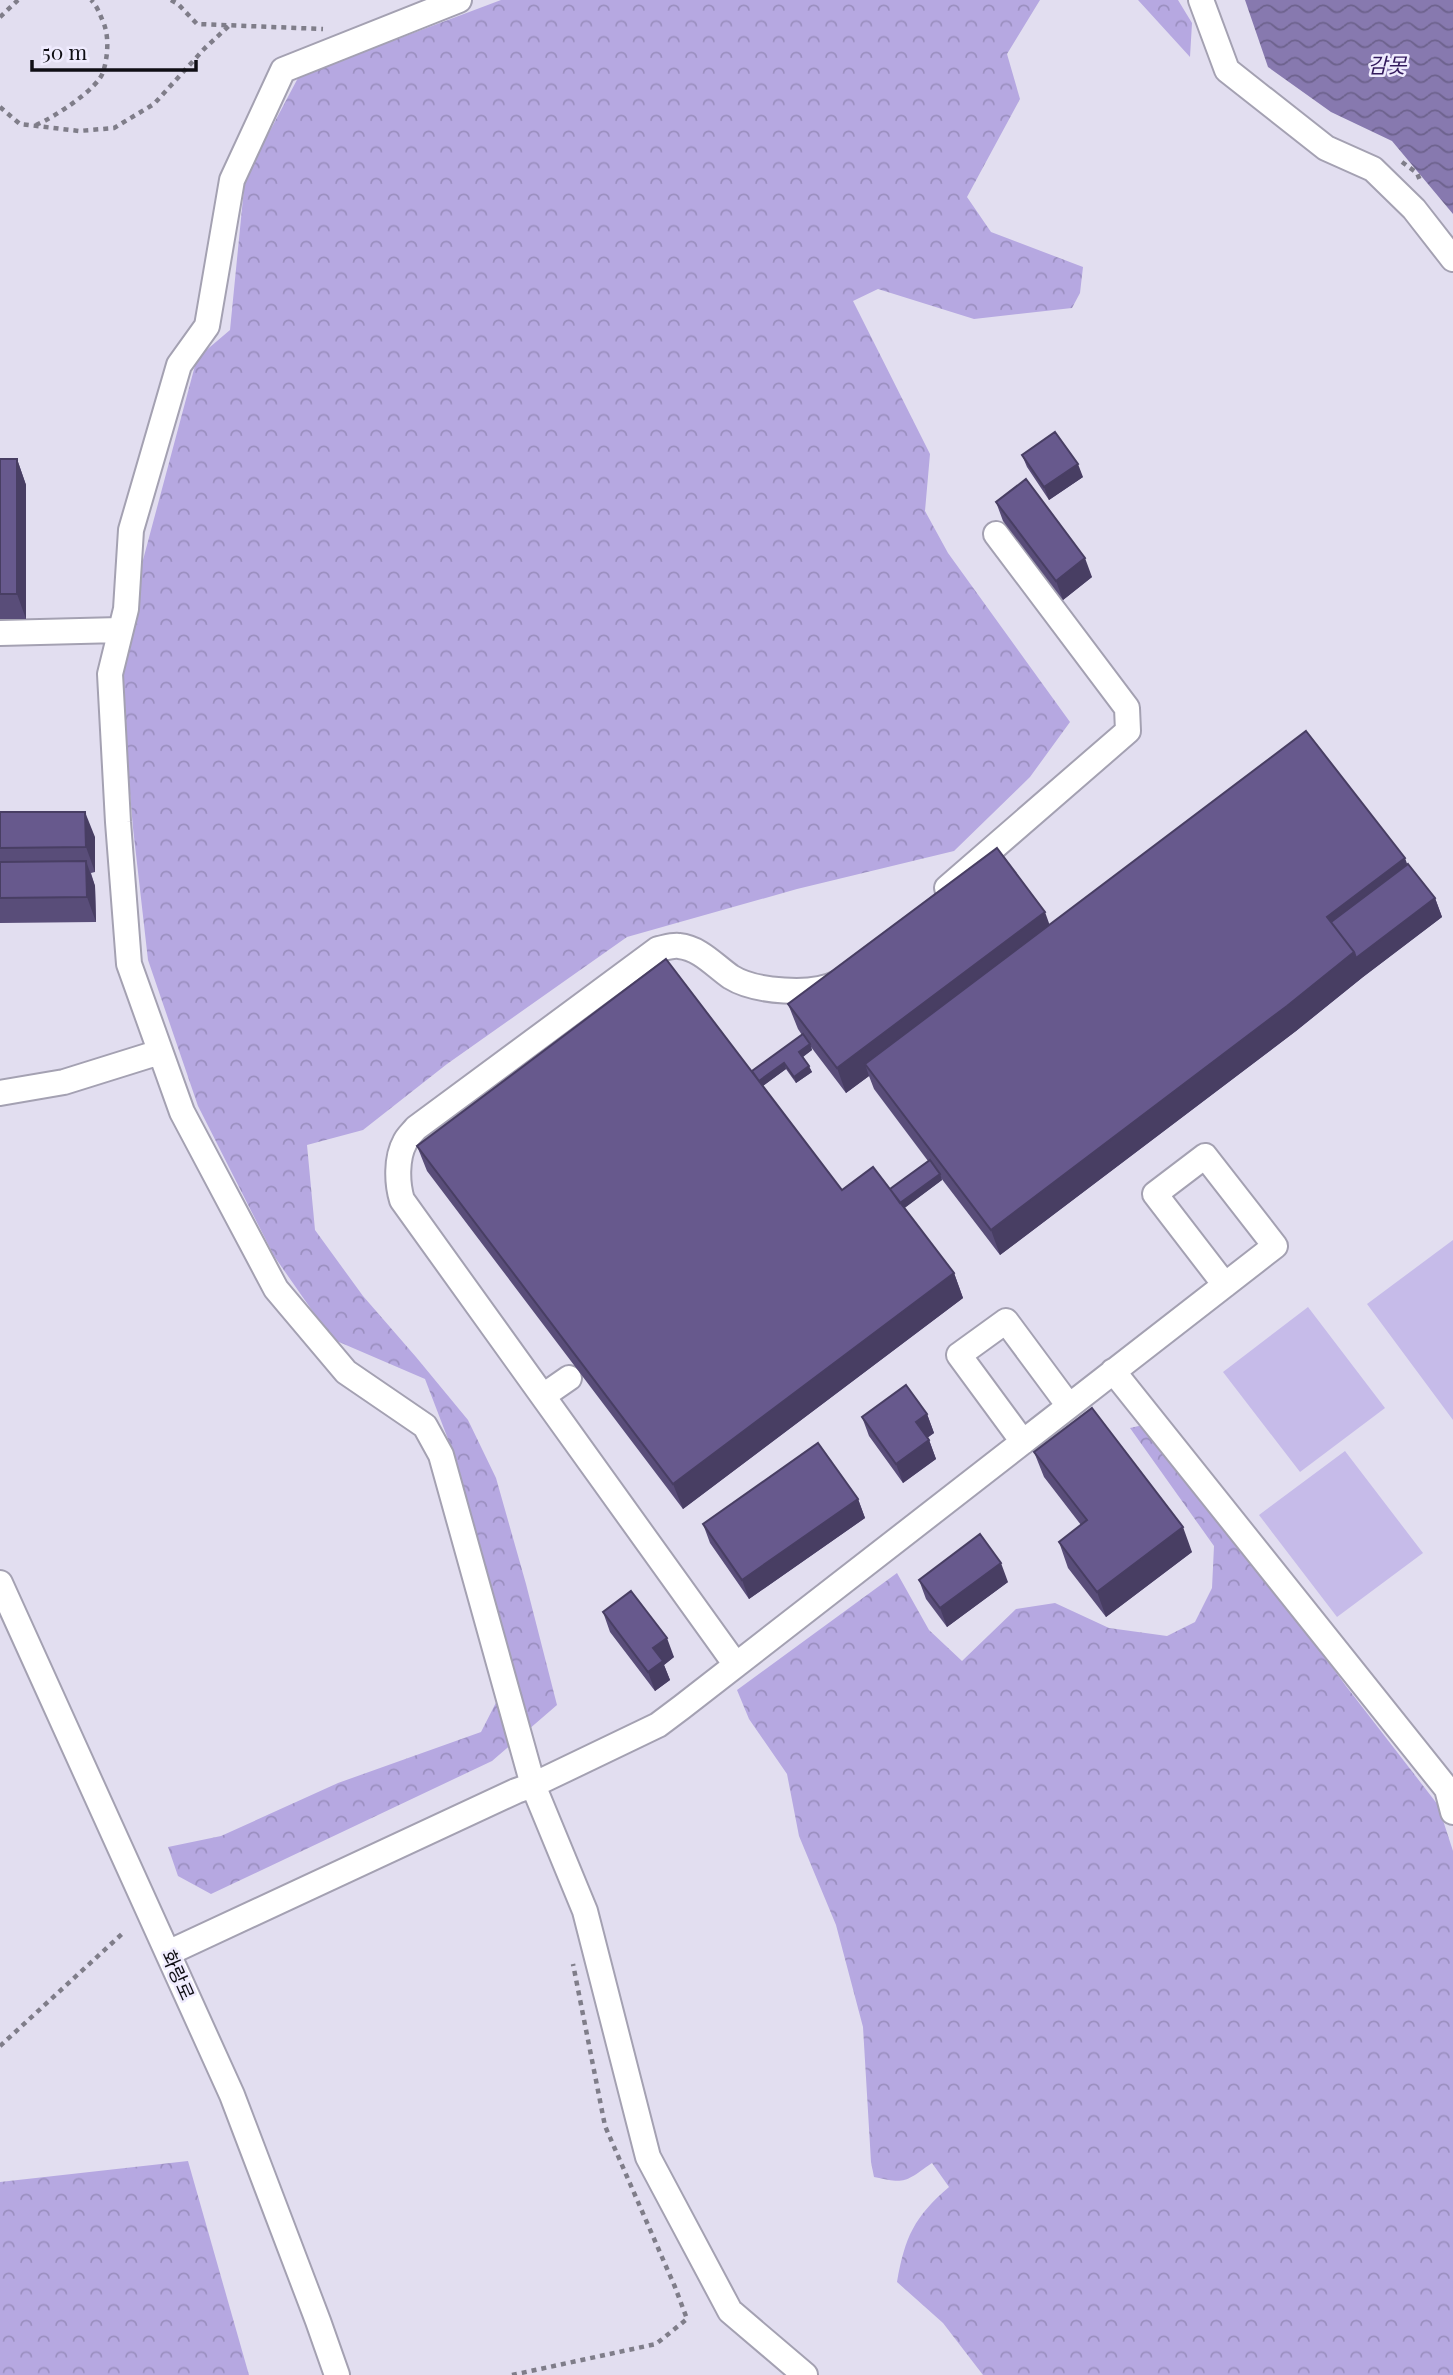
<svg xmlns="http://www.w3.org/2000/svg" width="1453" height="2375" font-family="'Playfair Display','Noto Sans KR',serif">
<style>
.grass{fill:#c6bbe9}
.forest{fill:url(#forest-crowns)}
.water{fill:url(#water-waves)}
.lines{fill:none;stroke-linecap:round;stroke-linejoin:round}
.minor-casing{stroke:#a4a1b2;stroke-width:28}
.path{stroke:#7f7d89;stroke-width:4.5;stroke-dasharray:5 5;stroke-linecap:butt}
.minor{stroke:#fff;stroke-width:24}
.wall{fill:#594d79;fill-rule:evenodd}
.shaded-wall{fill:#483e63}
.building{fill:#67598d;stroke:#483e63;stroke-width:2}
.labels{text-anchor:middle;stroke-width:5;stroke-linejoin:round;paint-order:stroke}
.street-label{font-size:19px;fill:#0f0e14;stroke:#efebfe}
.water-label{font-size:21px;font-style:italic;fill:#32195c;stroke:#efebfe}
</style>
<defs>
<pattern id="forest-crowns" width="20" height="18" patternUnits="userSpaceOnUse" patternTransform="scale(1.75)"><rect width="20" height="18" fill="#b6a8e1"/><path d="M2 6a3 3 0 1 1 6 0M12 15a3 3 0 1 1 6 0" fill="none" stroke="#9b8fc0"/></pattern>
<pattern id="water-waves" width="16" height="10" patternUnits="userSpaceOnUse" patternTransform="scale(1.75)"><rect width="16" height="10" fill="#8779af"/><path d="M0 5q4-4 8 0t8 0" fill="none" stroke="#6d628d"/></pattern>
</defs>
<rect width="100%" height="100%" fill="#e2def0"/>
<!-- grass -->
<path class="grass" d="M1453,1240v180l-86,-116z
M1308,1307l77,101 -85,64 -77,-100z
M1345,1451l78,102 -86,64 -78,-102z"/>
<!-- forest -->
<path class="forest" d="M501,0h539l-33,54 13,45 -53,98 24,35 92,35 -3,26 -8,15 -98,11 -96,-30 -25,12 77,153 -5,57 23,42 122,169 -40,55 -76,74 -157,38 -170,48 -180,127 -84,66 -56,15 8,85 48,66 53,61 52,63 28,58 30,106 31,121 -65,56 -281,133 -33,-18 -10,-29 53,-11 117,-53 143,-51 24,-47 -49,-225 -31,-81 -93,-40 -58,-83 -76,-150 -50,-146 -15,-132 -13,-150 23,-118 54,-202 33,-28 15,-152 54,-102z
M1138,0h40l14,23 -2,34z
M1143,1425l106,129 97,132 92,119 15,46v524h-470l-40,-52 -46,-41c8,-45 17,-65 52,-95l-17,-24c-27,19 -26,21 -58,14l-3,-15 -8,-135 -27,-102 -37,-89 -12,-62 -38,-55 -12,-29 160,-117 32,57 33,31 54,-52 39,-6 54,25 58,8 28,-14 17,-34 2,-42 -84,-118z
M188,2161l61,214h-249v-193z"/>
<!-- water -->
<path class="water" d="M1245,0h208v214l-61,-73 -61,-29 -63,-45z"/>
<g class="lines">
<!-- minor casing -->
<g class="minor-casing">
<path id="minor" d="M459,0l-176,70 -51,110 -25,146 -28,39 -48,165 -5,79 -16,65 8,148 11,142 53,148 94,177 70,83 79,54 16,29 92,330 52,126 63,246 82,154 75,64
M1201,0l26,70 99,78 47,21 41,40 39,50
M0,633l120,-3
M947,888l181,-157 -1,-23 -131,-174
M0,1093l64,-11 96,-30
M1113,1371l334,418 6,23
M543,1396l26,-18
M1023,1442l-64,-87 47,-34 63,85
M0,1583l232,512 86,226 19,54
M736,1665l-334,-465c-5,-16 -6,-42 3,-58 2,-5 7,-9 11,-14l242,-179c6,-1 15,-4 21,-3 21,2 36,20 52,31 24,15 82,19 107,6
M168,1953l348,-162 17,-6 125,-60 24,-18 593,-461 -70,-90 -50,38 70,91"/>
</g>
<!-- path -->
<path class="path" d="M171,0l7,4 19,20 126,5
M0,17l18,-17
M0,107l20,17 59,7 35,-3 40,-24 51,-56 26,-24
M36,125c17,-7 62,-36 67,-53 5,-15 6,-35 1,-48 -4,-9 -6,-17 -13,-24
M1402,162l15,11 4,10
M0,2046l123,-113
M512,2375l144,-31 31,-25 -12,-32 -70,-161 -32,-162"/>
<!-- minor -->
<use href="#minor" class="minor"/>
</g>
<!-- wall -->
<path class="wall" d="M1022,455l61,22 -34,23 -22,-33z
M0,459h17l9,26v134h-26z
M996,502l96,75 -29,23 -60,-79z
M0,812l95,25v35l-4,1 4,13 1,36 -96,1z
M1408,864l27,34 7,19 -79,60 -67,54 -296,224 -59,-77 1,2 -38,28 50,65 9,25 -280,211 -256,-338 -10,-25 335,-75 50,-36 -4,-6 -10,-25 262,-80zM811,1047l35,46 23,-17 5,13 54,72 -38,28 -48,1 -79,-104 23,-17 10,14 16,-11 -9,-15 9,-7z
M927,1414l7,19 -6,4 8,22 -33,24 -34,-47 -7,-19z
M1034,1452l158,100 -86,65 -38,-49 -9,-26 22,-17 -37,-48z
M858,1499l7,19 -116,81 -39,-56 -7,-19z
M919,1580l89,2 -61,45 -21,-28z
M603,1612l71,45 -10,8 6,15 -15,11 -45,-59z"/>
<!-- shaded-wall -->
<path class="shaded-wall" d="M17,459l9,26v134l-9,-25z
M1078,464l5,13 -34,23 -5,-13z
M1085,558l7,19 -29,23 -7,-19z
M85,812l10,25v35l-9,-25z
M1405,858l9,25 -73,55 -14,-21z
M86,861l9,25 1,36 -9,-25z
M1435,898l7,19 -79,60 -67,54 -296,224 -9,-25 363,-278z
M1045,912l9,25 -189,127 4,12 -23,17 -9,-25z
M810,1044l2,6 -11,8 -2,-6z
M784,1063l2,6 -30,22 -2,-7z
M809,1066l3,6 -16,11 -2,-6z
M940,1174l2,6 -44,33 -2,-7z
M954,1273l9,25 -280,211 -10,-25z
M927,1414l7,19 -11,8 -7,-19z
M929,1440l7,19 -33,24 -7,-19z
M858,1499l7,19 -116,81 -7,-19z
M1183,1527l9,25 -86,65 -9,-25z
M1001,1563l7,19 -61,45 -7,-19z
M667,1638l7,19 -10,8 6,15 -15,11 -7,-19 5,-24z"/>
<!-- building -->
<path class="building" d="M1055,432l23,32 -34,23 -22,-32z
M0,459h17v135h-17z
M1026,479l59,79 -29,23 -60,-79z
M1306,731l99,127 -78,59 27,35 -67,54 -296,224 -126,-166z
M0,812h85l1,35 -86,1z
M997,848l48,64 -208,156 -49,-64z
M86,861l1,36 -87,1v-36z
M1408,864l27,34 -79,60 -2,-6 -23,-30z
M666,959l176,231 31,-23 81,106 -281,211 -256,-338z
M803,1034l7,10 -11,8 10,14 -15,11 -10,-14 -25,18 -7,-10z
M930,1160l10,14 -40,29 -10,-14z
M906,1385l21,29 -11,8 13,18 -33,24 -34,-47z
M1092,1408l91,119 -86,65 -38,-50 28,-22 -53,-68z
M818,1443l40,56 -116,81 -39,-56z
M980,1534l21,29 -61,45 -21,-28z
M631,1591l36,47 -14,10 10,13 -15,11 -45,-60z"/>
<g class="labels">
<!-- street labels -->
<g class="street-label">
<text transform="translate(178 1975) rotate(66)" y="7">화랑로</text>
</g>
<!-- water labels -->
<g class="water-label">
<text x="1387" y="73">감못</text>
</g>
</g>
<!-- scale -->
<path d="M32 60v10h164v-10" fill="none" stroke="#0f0e14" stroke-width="3.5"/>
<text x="42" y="60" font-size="21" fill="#0f0e14" stroke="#efebfe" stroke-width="5" paint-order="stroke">50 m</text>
</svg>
